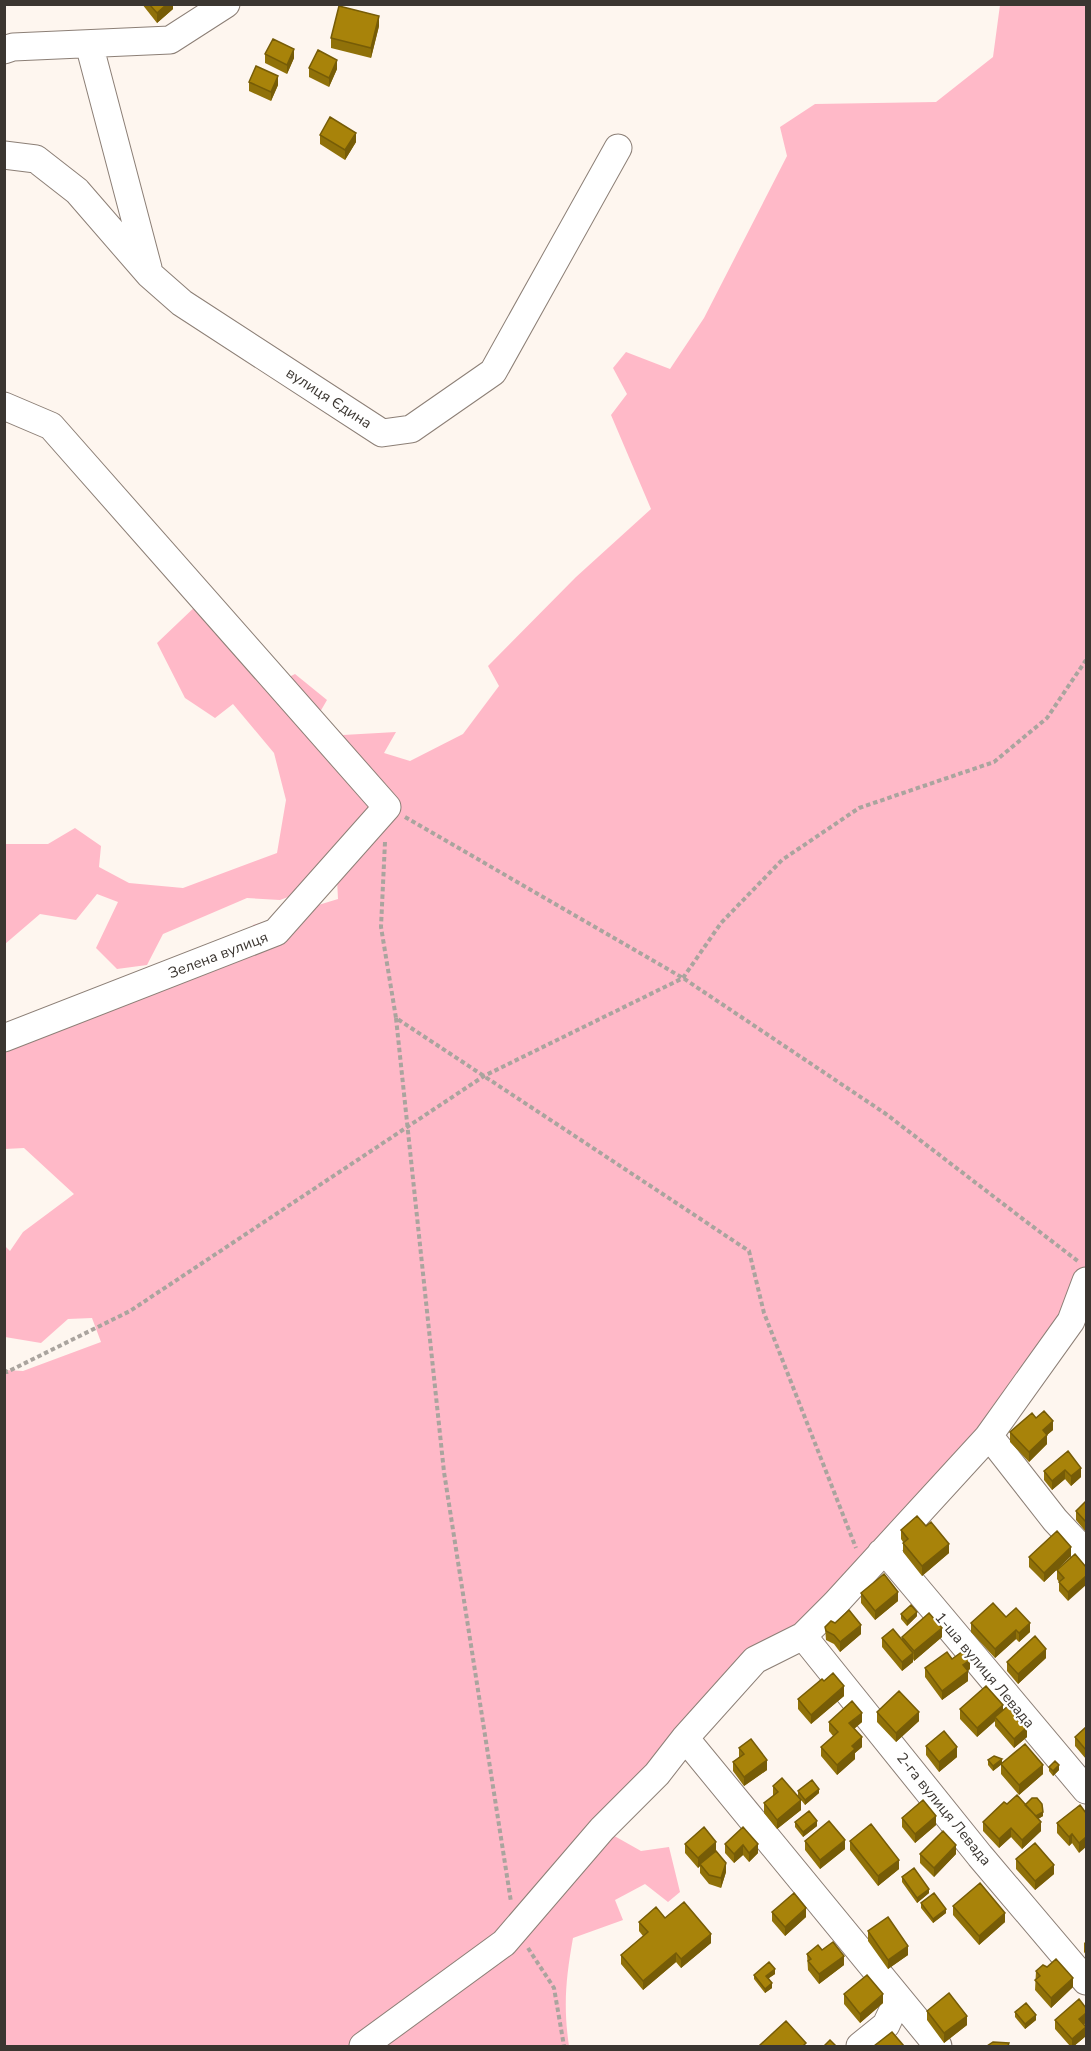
<svg xmlns="http://www.w3.org/2000/svg" width="1091" height="2051" font-family="'Nunito Sans',sans-serif">
<style>
.green{fill:#ffb9c8}
.lines{fill:none;stroke-linecap:round;stroke-linejoin:round}
.minor-casing{stroke:#8c7f76;stroke-width:29}
.path{stroke:#aaa49e;stroke-width:4;stroke-dasharray:4.5 3;stroke-linecap:butt}
.minor{stroke:#fff;stroke-width:27}
.wall{fill:#907109}
.shaded-wall{fill:#765c07}
.building{fill:#a8830a;stroke:#765c07;stroke-width:1.5}
.labels{text-anchor:middle;stroke-width:4.5;stroke-linejoin:round;paint-order:stroke}
.street-label{font-size:15px;fill:#3b3631;stroke:#fff}
</style>
<rect width="100%" height="100%" fill="#fef6ef"/>
<!-- green -->
<path class="green" d="M1000,5h86v1276l-15,40 -190,232 -126,107 -153,169 39,22 28,-4 11,45 -12,10 -23,-18 -30,16 8,20 -50,18c-7,39 -10,68 -4,108h-564v-676l18,1 78,-29 -9,-24 -24,1 -27,24 -36,-6 -1,-92 6,6 13,-19 51,-38 -50,-46 -19,1v-112l244,-100 4,-12 85,-26 -1,-20 -57,21 -33,-2 -84,36 -16,31 -30,4 -21,-21 22,-46 -21,-8 -21,26 -36,-6 -35,30v-100h43l27,-16 26,18 -2,21 30,16 54,5 94,-35 9,-53 -12,-47 -41,-49 -18,14 -30,-20 -28,-55 43,-41 71,84 24,-12 32,26 -7,12 23,23 53,-3 -12,21 26,8 53,-27 36,-48 -11,-20 88,-89 75,-68 -40,-94 16,-21 -14,-26 13,-16 44,17 34,-51 83,-162 -7,-29 35,-23 121,-2 57,-45z"/>
<g class="lines">
<!-- minor casing -->
<g class="minor-casing">
<path id="minor" d="M89,44l59,224
M4,50l9,-3 157,-7 56,-36
M4,155l32,4 41,32 72,83 33,29 200,130 29,-4 82,-57 125,-224
M4,406l47,20 336,381 -111,125 -272,106
M988,1437l6,5 61,78 31,33
M881,1553l10,5 195,232
M803,1636l177,220 106,125
M685,1738l253,308
M363,2046l141,-103 98,-114 55,-55 28,-36 70,-78 48,-24 32,-32 153,-167 83,-116 15,-40
M860,2046l26,-21 12,-26"/>
</g>
<!-- path -->
<path class="path" d="M405,817l278,161 203,136 193,148
M385,842l-4,85 15,91 353,233 15,62 92,235
M396,1018l48,454 67,430
M4,1370l3,2 123,-61 354,-235 199,-98 38,-55 61,-63 77,-52 135,-46 53,-44 39,-58
M528,1948l26,40 10,58"/>
<!-- minor -->
<use href="#minor" class="minor"/>
</g>
<!-- wall -->
<path class="wall" d="M142,4h31v5l-16,14z
M379,26l-8,32 -40,-10v-10z
M265,54l29,4 -7,16 -22,-11z
M309,68l28,1 -8,18 -20,-10z
M249,82l29,3 -7,16 -22,-10z
M320,135l36,7 -11,18 -25,-16z
M1036,1418l17,12 -6,5v9l-18,18 -19,-20v-10z
M1081,1468v9l-10,9 -6,-7 -13,11 -8,-10v-9z
M1086,1501v31l-10,-12v-9z
M901,1530l48,23 -27,23 -19,-24v-10l-2,-3z
M1075,1554l-7,47 -9,-10v-9l-2,-3v-9z
M1071,1556l-27,26 -15,-15v-10z
M861,1593l37,8 -23,19 -14,-17z
M901,1614l16,2 -10,10 -6,-7z
M1006,1617l24,15 -11,10 -3,-3 -21,19 -24,-26v-9z
M825,1627l36,7 -21,18 -6,-8 -8,-4z
M902,1637h40l-28,24 -1,-2v3l-11,9 -20,-24v-9l20,1z
M1046,1658l-28,26 -11,-13v-9z
M952,1659l18,10 -3,2 1,10 -26,19 -17,-23v-9z
M824,1681l20,15 -33,28 -13,-15v-10z
M960,1709l43,1 24,27 -13,11 -19,-22v-5l-18,16 -17,-18z
M877,1712l42,9 -23,21 -19,-20z
M829,1722h33l-8,7 8,18 -7,6v6l-18,16 -16,-19v-9l12,-11 -4,-5z
M1086,1727v32l-11,-13v-9z
M926,1746l31,11 -18,15 -13,-17z
M739,1748l28,22 -23,16 -11,-15v-9l6,-5z
M988,1760l14,4 41,10 -24,21 -18,-21v-10h1l-9,7 -5,-6z
M1049,1767l10,3 -6,6 -4,-5z
M773,1786l28,24 -24,19 -13,-16v-10l9,-7z
M798,1791l21,2 -14,12 -7,-9z
M1007,1804l18,1 18,11 -5,3 3,12 -19,18 -11,-12 -12,11 -16,-17v-9z
M1080,1805l-1,48 -7,-10 -3,3 -12,-13v-10z
M902,1818l34,7 -21,18 -13,-16z
M795,1822l22,4 -14,11 -8,-10z
M743,1827l15,26 -9,9 -6,-7 -9,8 -9,-10v-9z
M805,1841l40,8 -25,20 -15,-19z
M850,1841l49,28 -21,17 -28,-36z
M685,1844l31,7 10,21 -5,16 -12,-4 -9,-11v-7l-2,2 -13,-15z
M920,1854h36l-22,23 -14,-14z
M1016,1859l38,15 -19,16 -19,-21z
M902,1877l27,16 -12,10 -15,-21z
M921,1903l25,10 -13,10 -12,-15z
M953,1906l52,16 -26,23 -26,-30z
M772,1912l34,5 -21,19 -13,-15z
M665,1918l46,25 -30,25 -5,-6 -33,28 -22,-26v-9l22,-19 -4,-5v-9z
M1086,1925v13l-1,-2v-9z
M868,1931l40,24 -20,14 -20,-28z
M1086,1941v14l-2,-3v-9z
M822,1950l22,15 -25,19 -11,-14 -1,-16z
M1036,1971l37,16 -22,21 -16,-18z
M775,1974l-6,4 3,10 -7,5 -11,-14v-4z
M844,1994l39,9 -23,20 -16,-19z
M927,2011l40,14 -23,18 -17,-23z
M1015,2012l21,8 -11,9 -10,-12z
M1055,2020l29,5 2,11 -12,10h-4l-15,-17z"/>
<!-- shaded-wall -->
<path class="shaded-wall" d="M167,4h6v5l-16,14v-10z
M379,16v10l-8,32v-10z
M294,49v9l-7,16v-9z
M337,60v9l-8,18v-9z
M278,76v9l-7,16v-9z
M356,133v9l-11,18v-10z
M1053,1421v9l-6,5v9l-18,18v-10l14,-22z
M1081,1468v9l-10,9v-10z
M1065,1470v9l-13,11v-9z
M949,1544v9l-27,23v-10z
M1071,1547v9l-27,26v-9z
M1086,1576v9l-18,16v-9z
M898,1592v9l-23,19v-9z
M917,1612v4l-10,10v-5z
M1030,1623v9l-11,10v-9z
M861,1625v9l-21,18v-10z
M942,1628v9l-28,24v-10z
M1016,1630v9l-21,19v-9z
M1046,1649v9l-28,26v-10z
M913,1653v9l-11,9v-9z
M970,1660v9l-7,5v-9z
M968,1671v10l-26,19v-9z
M844,1686v10l-33,28v-9z
M1003,1705v9l-8,3v4l-18,16v-9z
M919,1712v9l-23,21v-9z
M862,1713v9l-13,11v-10z
M1027,1727v10l-13,11v-9z
M862,1737v10l-7,6v6l-18,16v-10l15,-19z
M957,1747v10l-18,15v-10z
M1002,1759v5l-9,7v-5z
M767,1760v10l-23,16v-9z
M1043,1765v9l-24,21v-10z
M1059,1765v5l-6,6v-5z
M819,1789v4l-14,12v-5z
M801,1800v10l-24,19v-9z
M1043,1812v4l-8,5v-5z
M936,1816v9l-21,18v-9z
M817,1821v5l-14,11v-5z
M1041,1822v9l-19,18v-9z
M1011,1828v9l-12,11v-9z
M1072,1834v9l-3,3v-9z
M1086,1837v10l-7,6v-10z
M845,1840v9l-25,20v-9z
M716,1842v9l-16,13v2l-2,2v-10z
M758,1844v9l-9,9v-9z
M743,1845v10l-9,8v-9z
M956,1845v9l-22,23v-9z
M899,1860v9l-21,17v-10z
M726,1863v9l-5,16v-10z
M1054,1865v9l-19,16v-9z
M929,1889v4l-12,10v-5z
M806,1908v9l-21,19v-9z
M946,1909v4l-13,10v-4z
M1005,1913v9l-26,23v-9z
M711,1934v9l-30,25v-9z
M908,1946v9l-20,14v-9z
M676,1953v9l-33,28v-9z
M844,1956v9l-25,19v-10z
M775,1969v5l-9,6v-4z
M1073,1978v9l-22,21v-10z
M772,1983v5l-7,5v-4z
M883,1994v9l-23,20v-9z
M1086,2013v10l-7,5v-9z
M1036,2015v5l-11,9v-5z
M967,2016v9l-23,18v-10z
M1086,2027v9l-12,10h-2v-7z"/>
<!-- building -->
<path class="building" d="M149,4h18l-10,9z
M339,6l40,10 -8,32 -40,-10z
M273,39l21,10 -7,16 -22,-11z
M318,50l19,10 -8,18 -20,-10z
M256,66l22,10 -7,16 -22,-10z
M330,117l26,16 -11,17 -25,-15z
M1044,1411l9,10 -10,9 4,5 -18,17 -19,-20 22,-19 4,5z
M1068,1451l13,17 -10,8 -6,-6 -13,11 -8,-10z
M1086,1501v21l-10,-11z
M917,1516l9,10 5,-4 18,22 -27,22 -19,-23 5,-4 -7,-9z
M1057,1531l14,16 -27,26 -15,-16z
M1075,1554l11,13v9l-18,16 -9,-10 5,-4 -7,-8z
M884,1574l14,18 -23,19 -14,-18z
M993,1603l13,14 10,-9 14,15 -11,10 -3,-3 -21,19 -24,-26z
M911,1605l6,7 -10,9 -6,-7z
M849,1610l12,15 -21,17 -6,-7 -8,-4 -1,-4 6,-6 4,2z
M929,1613l13,15 -28,23 -12,-14z
M893,1629l20,24 -11,9 -20,-24z
M1035,1636l11,13 -28,25 -11,-12z
M963,1651l7,9 -7,5 5,6 -26,20 -17,-23 22,-16 5,7z
M833,1673l11,13 -33,29 -13,-16 24,-20 2,2z
M986,1686l17,19 -26,23 -17,-19z
M899,1691l20,21 -23,21 -19,-21z
M852,1701l10,12 -13,10 13,14 -10,9 3,3 -18,16 -16,-18 17,-15 -9,-10z
M1008,1706l19,21 -13,12 -19,-22z
M1086,1727v23l-11,-13z
M944,1731l13,16 -18,15 -13,-16z
M751,1739l16,21 -23,17 -11,-15 11,-8 -5,-6z
M1025,1744l18,21 -24,20 -18,-21z
M994,1756l8,3 -9,7 -5,-6z
M1055,1761l4,4 -6,6 -4,-4z
M782,1778l19,22 -24,20 -13,-17 14,-11 -5,-6z
M812,1780l7,9 -14,11 -7,-9z
M1017,1795l24,27 -19,18 -11,-12 -12,11 -16,-17 21,-20 3,2z
M1032,1798h5l5,6 1,8 -7,4 -11,-11z
M923,1800l13,16 -21,18 -13,-16z
M1080,1805l6,8v24l-7,6 -7,-9 -3,3 -12,-14z
M809,1811l8,10 -14,11 -8,-10z
M829,1821l16,19 -25,20 -15,-19z
M871,1824l28,36 -21,16 -28,-35z
M704,1827l12,15 -18,16 -13,-14z
M743,1827l15,17 -9,9 -6,-8 -9,9 -9,-10z
M943,1831l13,14 -22,23 -14,-14z
M1035,1843l19,22 -19,16 -19,-22z
M716,1851l10,12 -5,15 -12,-3 -9,-11z
M914,1868l15,21 -12,9 -15,-21z
M980,1883l25,30 -26,23 -26,-30z
M794,1893l12,15 -21,19 -13,-15z
M934,1893l12,16 -13,10 -12,-16z
M684,1902l27,32 -30,25 -5,-6 -33,28 -22,-26 27,-23 -9,-10 17,-15 9,11z
M888,1917l20,29 -20,14 -20,-29z
M833,1942l11,14 -25,18 -11,-13 3,-2 -4,-5 11,-9 4,5z
M1056,1959l17,19 -22,20 -16,-18 5,-4 -4,-5 7,-6 4,2z
M769,1962l6,7 -9,7 6,7 -7,6 -11,-14z
M867,1975l16,19 -23,20 -16,-20z
M949,1993l18,23 -23,17 -17,-22z
M1079,1999l7,9v5l-7,6 7,8 -14,12 -17,-19z
M1026,2003l10,12 -11,9 -10,-12z
M786,2021l20,22 -3,3h-42l-1,-1z
M892,2032l12,14h-30z
M830,2040l6,6h-12z
M993,2042l16,1 -1,3h-21z"/>
<g class="labels">
<!-- street labels -->
<g class="street-label">
<text transform="translate(329 398) rotate(33)" y="5">вулиця Єдина</text>
<text transform="translate(218 955) rotate(-21)" y="5">Зелена вулиця</text>
<text transform="translate(985 1670) rotate(50)" y="5">1-ша вулиця Левада</text>
<text transform="translate(944 1809) rotate(51)" y="5">2-га вулиця Левада</text>
</g>
</g>
<!-- border -->
<rect width="1091" height="2051" fill="none" stroke="#3b3631" stroke-width="12"/>
</svg>
